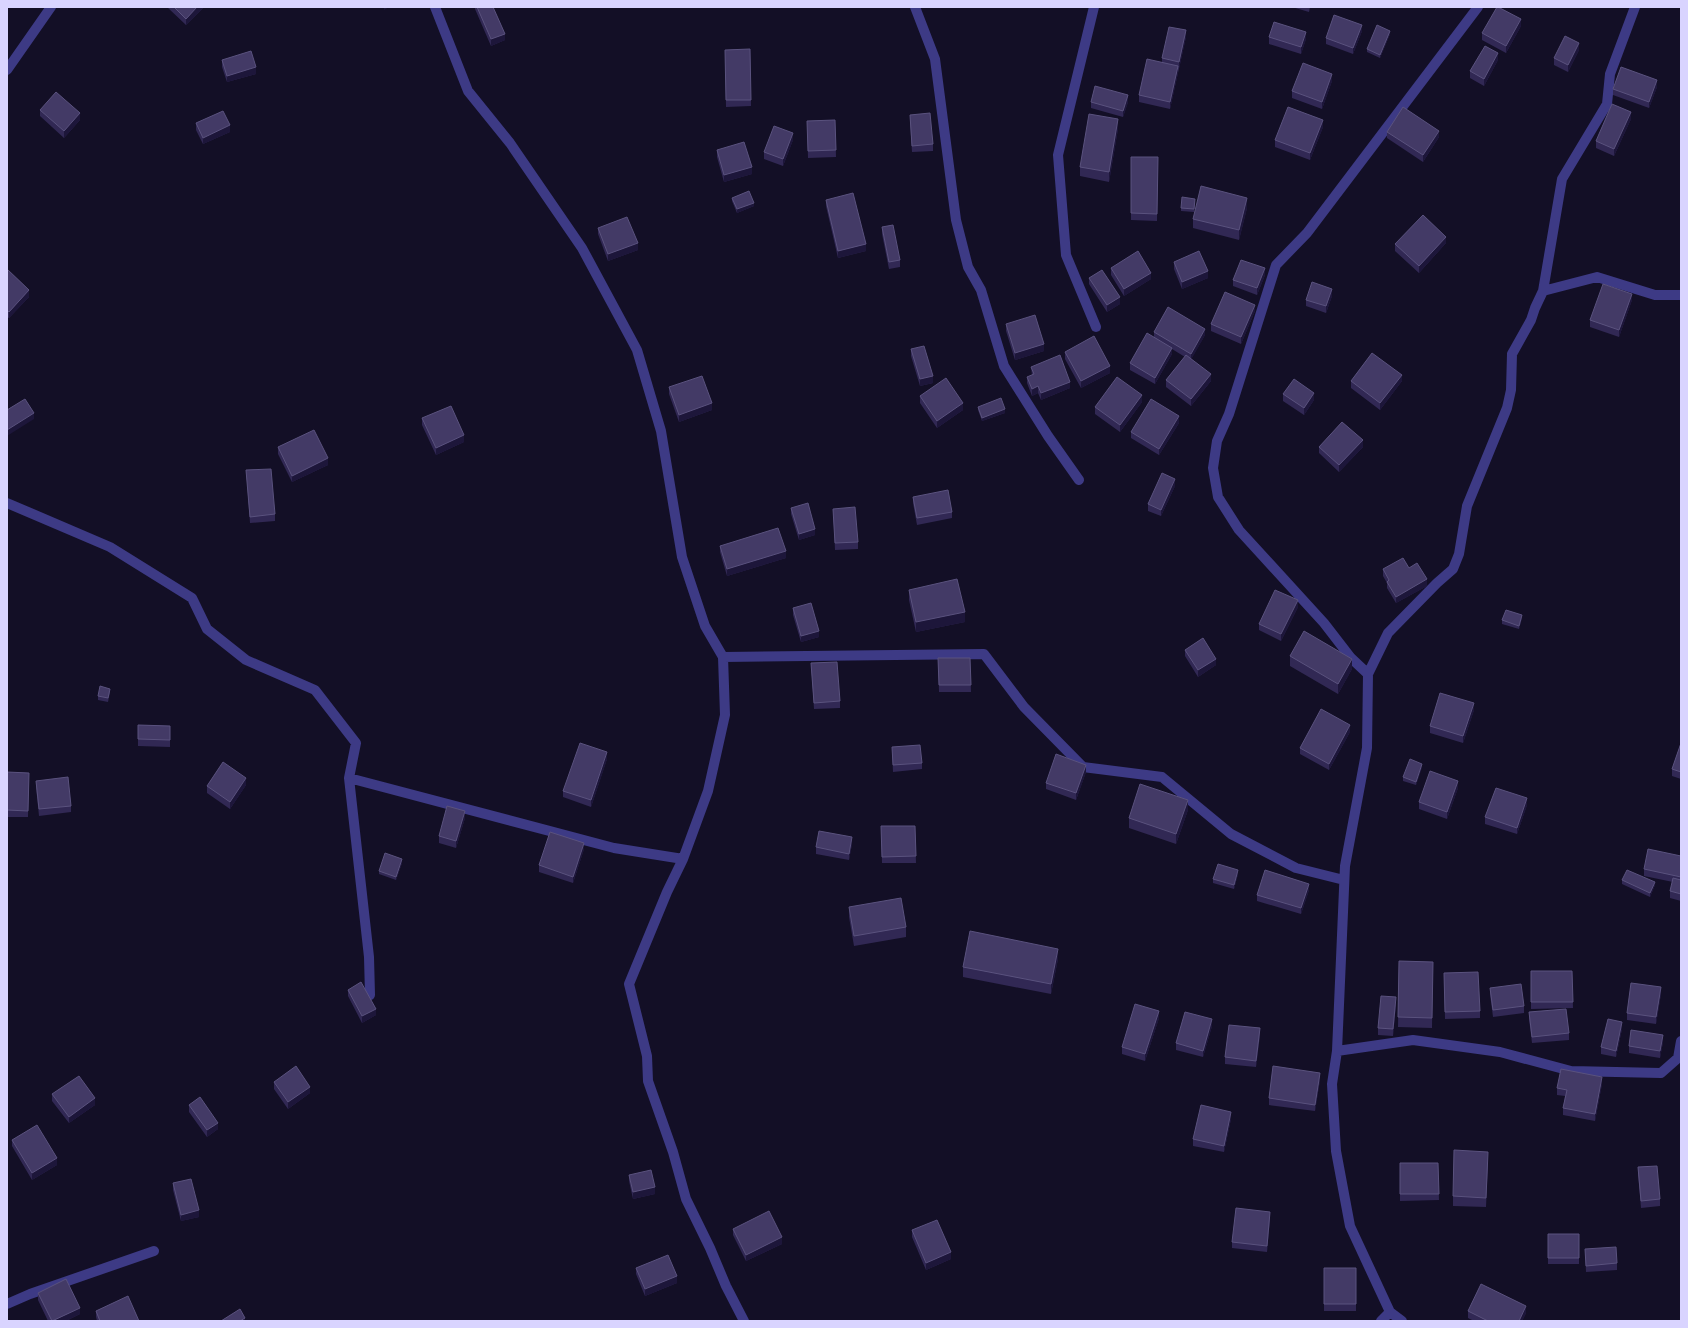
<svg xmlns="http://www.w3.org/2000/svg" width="1688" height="1328" font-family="'Nunito Sans',sans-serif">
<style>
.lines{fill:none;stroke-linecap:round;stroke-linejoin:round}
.minor{stroke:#3d3a85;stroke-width:10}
.wall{fill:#312854}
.shaded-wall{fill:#1d163a}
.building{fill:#433a66;stroke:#5a527e}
</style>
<rect width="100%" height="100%" fill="#130f26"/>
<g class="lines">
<!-- minor -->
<path class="minor" d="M435,7l33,84 42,52 72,105 55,102 24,81 21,126 23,69 18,31
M915,7l20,52 21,161 12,47 13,23 23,76 44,70 31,44
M1094,7l-36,148 8,100 30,72
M7,70l44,-63
M1543,291l54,-14 58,18h26
M7,503l103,44 82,51 15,31 39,31 69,30 41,53 -7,35 20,179 1,38
M1368,674l-17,-16 -27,-35 -85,-93 -21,-33 -5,-29 4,-27 12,-27 47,-149 31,-32 171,-226
M349,778l265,70 69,11 25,-68 17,-76 -2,-58 261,-3 40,53 59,60 79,10 69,57 65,34 48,12
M683,859l-16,33 -38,92 18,72 1,25 25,71 13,47 24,49 16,38 18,35
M1337,1051l76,-11 87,12 71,19 90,2 17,-15 3,-17
M7,1304l23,-10 124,-43
M1381,1321l9,-9
M1402,1321l-12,-9 -40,-86 -14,-75 -4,-67 5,-33 8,-185 22,-118 1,-74 20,-41 49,-50 16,-14 6,-15 8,-48 40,-98 4,-18 1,-36 19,-34 4,-12 8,-17 19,-112 45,-75 3,-30 25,-67"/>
</g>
<!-- wall -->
<path class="wall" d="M167,7h37l-18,18z
M475,7h18l12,33 -14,6 -16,-37z
M1292,7h18l-1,5z
M1521,26l-15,27 -24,-13v-7z
M1362,31l-9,23 -27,-10v-6z
M1390,34l-10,24 -13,-6v-3z
M1186,37l-16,72 -31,-7v-7l23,-33v-4z
M1269,37l37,2 -5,15 -32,-10z
M750,49l1,57 -25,1 -1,-57z
M1579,50l-11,22 -14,-7v-7z
M222,60l34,14 -29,8 -5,-15z
M1498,60l-14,26 -14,-8v-7z
M1332,81l-10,28 -30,-11v-7z
M1657,87l-8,21 -36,-13v-6z
M1091,102h37l-5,15 -32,-9z
M40,110l40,10 -16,18 -24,-22z
M910,115l23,29v7l-21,1 -2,-31z
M1631,119l-17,37 -18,-8v-7z
M835,120l1,37 -28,1 -1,-37z
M196,123l34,9 -27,12 -7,-14z
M1323,127l-13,33 -35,-13v-7z
M1118,129l-9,53 -29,-6v-9z
M1387,132l52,5 -16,25 -36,-24z
M793,140l-10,26 -19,-7v-7z
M717,150l35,24 -28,8 -7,-25z
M1131,157h27l-1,64 -26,-1z
M732,198l22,8 -17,7 -5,-12z
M826,200l40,51 -28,7 -12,-52z
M1195,202l-1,10 -13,-1v-3z
M1247,208l-8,32 -46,-12v-9z
M882,227l18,33v7l-11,2 -7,-35z
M598,228l40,22 -30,11 -10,-27z
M1446,243l-27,30 -24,-22v-7z
M1174,262l34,16 -26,11 -8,-20z
M1111,268l40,11 -27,17 -13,-21z
M7,269l22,28 -20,21 -2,-1z
M1265,275l-8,20 -24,-9v-6z
M1089,278l31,26 -13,8 -18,-28z
M1332,296l-6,17 -20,-7v-6z
M1632,300l-13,37 -29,-10v-7z
M1255,311l-14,33 -30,-13v-7z
M1006,324l38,27 -29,9 -9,-29z
M1154,332l51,3 -14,24 20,22 -20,25 -25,-19v-7l19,-23 -13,-8v5l-17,30 -25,-14v-7l24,-26z
M911,349l22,34 -13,3 -9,-30z
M1065,352l45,21 -29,15 -16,-29z
M1031,367l39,21 -29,12 -3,-7 -6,3 -5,-13v-6l5,-2z
M1351,381h51l-22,29 -29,-22z
M669,387l43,23 -33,12 -10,-28z
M1283,394l31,6 -10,15 -21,-14z
M920,396l43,14 -26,18 -17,-25z
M1142,402l-22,30 -25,-18v-7z
M978,407l27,6 -23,8 -4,-11z
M422,418l42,24 -28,13 -14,-30z
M1179,423l-20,32 -28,-17v-6z
M278,447l50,18 -36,17 -14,-28z
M1319,447h44l-24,25 -20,-19z
M246,470l29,44v7l-25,2z
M1175,486l-14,30 -13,-5v-7z
M913,497l39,15v6l-35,7 -4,-22z
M791,508l24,27 -16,5 -8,-26z
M833,509l25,33v7l-23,1z
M720,546l66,12 -59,18 -7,-24z
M1409,568l18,18 -31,17 -9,-15v-5l-4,-7v-7z
M909,590l56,32 -49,10 -7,-32z
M1298,607l-17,34 -22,-11v-6z
M793,608l26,29 -18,5 -8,-27z
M1522,618l-3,11 -17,-5v-4z
M1185,650l31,15 -18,12 -13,-21z
M1290,656l62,13 -14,25 -48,-28z
M938,658h32l1,34h-32z
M811,663l29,38v7l-26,1z
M110,692l-2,10 -10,-2v-4z
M1474,710l-11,33 -33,-10v-7z
M138,725l32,1v21l-32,-1z
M1350,732l-21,38 -29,-16v-6z
M1681,743v36l-9,-3v-7z
M892,747l30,16v6l-29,3z
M607,759l-16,48 -28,-10v-6z
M1422,767l-6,18 -13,-4v-4z
M7,772l22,1 -1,44h-21z
M1086,772l-10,28 -30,-11v-6z
M36,781l35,25v6l-32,4 -3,-29z
M246,785l-16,24 -23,-16v-7z
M1458,788l-11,31 -28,-10v-7z
M1527,805l-10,29 -32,-10v-7z
M1188,810l-12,34 -47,-16v-10z
M465,818l-9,30 -17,-5v-7z
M881,826h34l1,37h-34z
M852,844l-3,16 -33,-6v-7z
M584,849l-11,34 -34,-11v-7z
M1681,856v45l-11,-3v-7l3,-9 -29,-6v-7z
M402,863l-6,17 -17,-6v-3z
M1238,874l-4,15 -21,-6v-4z
M1622,880l33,5 -5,12 -28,-13z
M1309,890l-8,24 -44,-13v-6z
M849,907l57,20v10l-52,9 -5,-29z
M1058,959l-7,35 -88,-17v-10z
M1399,961l34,1 -1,66 -34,-1z
M1531,971h41l1,37 -42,1z
M1444,973l36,38v7l-35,1z
M1490,988l34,18v7l-31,4 -3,-23z
M348,990l28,25 -14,8 -14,-27z
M1661,994l-5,30 -29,-4v-7z
M1396,1004l-3,32 -15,-1v-7z
M1529,1012l40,21v7l-37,3 -3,-24z
M1159,1018l-14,43 -23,-7v-7z
M1212,1026l-9,31 -27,-7v-7z
M1622,1029l-6,28 -15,-3v-7z
M1260,1035l-4,32 -31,-3v-7z
M1663,1042l-3,16 -31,-5v-7z
M1320,1080l-5,31 -46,-6v-7z
M274,1082l36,11 -22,16 -14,-20z
M1602,1084l-7,37 -32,-6v-7l2,-12 -8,-1v-7z
M52,1094l43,11 -26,18 -17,-22z
M189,1105l29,24 -11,8 -18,-25z
M1231,1119l-7,33 -31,-6v-7z
M12,1140l45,25 -25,15 -20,-34z
M1488,1162l-2,45 -33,-1v-10z
M1400,1163h38l1,37 -39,1z
M1638,1167l22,32v7l-19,2 -3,-34z
M629,1175l26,19 -22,5 -4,-18z
M173,1183l26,34 -18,4 -8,-31z
M1270,1219l-3,33 -35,-4v-6z
M733,1229l49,15 -36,17 -13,-26z
M912,1230l39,29 -25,11 -14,-33z
M1548,1234h31v30h-31z
M1585,1249l32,14v7l-31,2z
M636,1268l41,15 -32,13 -9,-22z
M1324,1268h32v43h-32z
M38,1293l42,21 -14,7h-18l-10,-21z
M96,1311l43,10h-42l-1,-4z
M1468,1311l58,2 -4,8h-48l-6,-3z"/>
<!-- shaded-wall -->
<path class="shaded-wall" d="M197,7h7l-18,18v-6z
M384,7h5l-5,3z
M1521,19v7l-15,27v-7z
M1362,25v6l-9,23v-6z
M1186,30v7l-7,32v-7z
M1390,31v3l-10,24v-3z
M1306,32v7l-5,15v-7z
M505,34v6l-14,6v-7z
M1579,43v7l-11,22v-7z
M1498,53v7l-14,26v-7z
M1178,66v7l-8,36v-7z
M256,67v7l-29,8v-6z
M1332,74v7l-10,28v-7z
M1657,80v7l-8,21v-6z
M1128,95v7l-5,15v-6z
M1631,112v7l-17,37v-7z
M80,113v7l-16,18v-7z
M1118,119v10l-9,53v-10z
M1323,120v7l-13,33v-7z
M230,125v7l-27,12v-6z
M1439,131v6l-16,25v-7z
M793,133v7l-10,26v-7z
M752,167v7l-28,8v-7z
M1247,198v10l-8,32v-10z
M754,203v3l-17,7v-4z
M1446,237v6l-27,30v-7z
M638,243v7l-30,11v-7z
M866,244v7l-28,7v-7z
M1265,268v7l-8,20v-7z
M1208,271v7l-26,11v-7z
M1151,273v6l-27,17v-7z
M1332,289v7l-6,17v-7z
M29,290v7l-20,21v-6z
M1632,294v6l-13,37v-7z
M1120,297v7l-13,8v-7z
M1255,305v6l-14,33v-7z
M1205,329v6l-14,25v-6z
M1044,344v7l-29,9v-7z
M1172,348v6l-17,30v-6z
M1110,366v7l-29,15v-7z
M1211,374v7l-20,25v-7z
M1402,375v6l-22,29v-7z
M933,376v7l-13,3v-7z
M1070,382v6l-29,12v-7z
M1038,386v7l-6,3v-7z
M1314,393v7l-10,15v-7z
M1142,395v7l-22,30v-7z
M712,403v7l-33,12v-7z
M963,403v7l-26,18v-7z
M1005,409v4l-23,8v-3z
M34,413v6l-27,17v-6z
M1179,416v7l-20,32v-6z
M464,435v7l-28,13v-7z
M1363,440v7l-24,25v-7z
M328,458v7l-36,17v-6z
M1175,479v7l-14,30v-6z
M815,529v6l-16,5v-6z
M786,551v7l-59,18v-7z
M1427,579v7l-31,17v-6z
M1298,600v7l-17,34v-7z
M965,612v10l-49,10v-10z
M1522,615v3l-3,11v-3z
M819,631v6l-18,5v-6z
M1216,659v6l-18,12v-7z
M1352,659v10l-14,25v-10z
M1474,703v7l-11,33v-7z
M1350,725v7l-21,38v-6z
M607,752v7l-16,48v-7z
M1422,764v3l-6,18v-3z
M1086,765v7l-10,28v-7z
M246,778v7l-16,24v-7z
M1458,781v7l-11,31v-7z
M1527,798v7l-10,29v-6z
M1188,800v10l-12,34v-10z
M465,811v7l-9,30v-7z
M852,837v7l-3,16v-6z
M584,843v6l-11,34v-6z
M402,859v4l-6,17v-3z
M1238,870v4l-4,15v-4z
M1655,882v3l-5,12v-4z
M1309,884v6l-8,24v-6z
M1058,949v10l-7,35v-10z
M1661,987v7l-5,30v-7z
M1396,997v7l-3,32v-7z
M376,1009v6l-14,8v-7z
M1159,1011v7l-14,43v-7z
M1212,1019v7l-9,31v-6z
M1622,1022v7l-6,28v-6z
M1260,1028v7l-4,32v-6z
M1663,1035v7l-3,16v-7z
M1320,1073v7l-5,31v-6z
M1602,1077v7l-7,37v-7z
M310,1087v6l-22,16v-7z
M95,1098v7l-26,18v-6z
M1231,1112v7l-7,33v-6z
M218,1123v6l-11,8v-7z
M57,1158v7l-25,15v-7z
M655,1187v7l-22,5v-7z
M199,1210v7l-18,4v-6z
M1270,1212v7l-3,33v-6z
M782,1237v7l-36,17v-6z
M951,1252v7l-25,11v-7z
M677,1276v7l-32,13v-7z
M1526,1306v7l-4,8h-3z
M80,1308v6l-14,7h-13z
M245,1318v3h-5z"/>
<!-- building -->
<path class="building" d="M174,7h23l-11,12z
M477,7h16l12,27 -14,5z
M1497,7h1l23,12 -15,27 -24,-13z
M1334,15l28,10 -9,23 -27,-10z
M1274,22l32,10 -5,15 -32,-10z
M1377,25l13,6 -10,24 -13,-6z
M1169,27l17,3 -7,32 -17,-4z
M1565,36l14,7 -11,22 -14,-7z
M1485,46l13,7 -14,26 -14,-8z
M750,49l1,51h-25l-1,-50z
M251,51l5,16 -29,9 -5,-16z
M1147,59l31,7 -8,36 -31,-7z
M1303,63l29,11 -10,28 -30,-11z
M1621,67l36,13 -8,22 -36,-13z
M1095,86l33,9 -5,16 -32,-9z
M56,92l24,21 -16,18 -24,-21z
M1612,104l19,8 -17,37 -18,-8z
M1288,107l35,13 -13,33 -35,-13z
M1403,107l36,24 -16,24 -36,-23z
M223,111l7,14 -27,13 -7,-15z
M930,113l3,31 -21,2 -2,-31z
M1089,114l29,5 -9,53 -29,-5z
M835,120l1,30 -28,1 -1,-30z
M774,126l19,7 -10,26 -19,-7z
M744,142l8,25 -28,8 -7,-25z
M1131,157h27l-1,57 -26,-1z
M1201,186l46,12 -8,32 -46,-11z
M749,191l5,12 -17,6 -5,-11z
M853,193l13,51 -28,7 -12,-51z
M1182,197l13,2 -1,10 -13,-1z
M1423,215l23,22 -27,29 -24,-22z
M627,217l11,26 -30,11 -10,-26z
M893,225l7,35 -11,2 -7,-35z
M1138,251l13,22 -27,16 -13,-21z
M1199,251l9,20 -26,11 -8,-20z
M1241,260l24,8 -8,20 -24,-8z
M7,269l22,21 -20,22 -2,-2z
M1102,270l18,27 -13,8 -18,-27z
M1312,282l20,7 -6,17 -20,-6z
M1603,284l29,10 -13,36 -29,-10z
M1225,292l30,13 -14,32 -30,-13z
M1168,307l37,22 -14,25 -37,-22z
M1035,315l9,29 -29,9 -9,-29z
M1147,333l25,15 -17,30 -25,-15z
M1094,336l16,30 -29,15 -16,-29z
M924,346l9,30 -13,3 -9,-30z
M1372,353l30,22 -22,28 -29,-22z
M1060,355l10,27 -29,11 -3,-7 -6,3 -5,-12 7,-3 -3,-7z
M1186,355l25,19 -20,25 -25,-19z
M702,376l10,27 -33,12 -10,-28z
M1117,377l25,18 -22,30 -25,-18z
M946,378l17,25 -26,18 -17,-25z
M1294,379l20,14 -10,15 -21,-14z
M1001,398l4,11 -23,9 -4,-11z
M25,399l9,14 -27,17v-20z
M1151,399l28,17 -20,33 -28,-17z
M451,406l13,29 -28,13 -14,-30z
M1342,422l21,18 -24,25 -20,-18z
M314,430l14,28 -36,18 -14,-29z
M271,469l4,45 -25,3 -4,-47z
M1162,473l13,6 -14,31 -13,-6z
M948,490l4,22 -35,6 -4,-21z
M808,503l7,26 -16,5 -8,-26z
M855,507l3,35 -23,1 -2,-34z
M778,528l8,23 -59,18 -7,-23z
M1403,558l6,10 8,-5 10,16 -31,18 -9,-15 2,-2 -6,-11z
M957,579l8,33 -49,10 -7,-32z
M1275,590l23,10 -17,34 -22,-10z
M811,603l8,28 -18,5 -8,-28z
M1506,610l16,5 -3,11 -17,-6z
M1304,631l48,28 -14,25 -48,-28z
M1203,638l13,21 -18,11 -13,-20z
M938,658h32l1,27h-32z
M837,662l3,39 -26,2 -3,-40z
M100,686l10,3 -2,9 -10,-2z
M1440,693l34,10 -11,33 -33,-10z
M1321,709l29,16 -21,39 -29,-16z
M138,725l32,1v14l-32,-1z
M580,743l27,9 -16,48 -28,-9z
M1681,743v29l-9,-3z
M920,745l2,18 -29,2 -1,-18z
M1056,754l30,11 -10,28 -30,-10z
M1410,759l12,5 -6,18 -13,-5z
M223,762l23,16 -16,24 -23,-16z
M1430,771l28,10 -11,31 -28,-10z
M7,772l22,1 -1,38 -21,-1z
M68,777l3,29 -32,3 -3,-28z
M1140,784l48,16 -12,34 -47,-16z
M1496,788l31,10 -10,30 -32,-11z
M447,806l18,5 -9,30 -17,-5z
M881,826h34l1,30 -34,1z
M819,831l33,6 -3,17 -33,-7z
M550,832l34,11 -11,34 -34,-12z
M1648,849l33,7v21l-37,-8z
M385,853l17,6 -6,18 -17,-6z
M1218,864l20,6 -4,15 -21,-6z
M1265,870l44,14 -8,24 -44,-13z
M1627,870l28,12 -5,11 -28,-13z
M1673,878l8,2v14l-11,-3z
M901,898l5,29 -52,9 -5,-29z
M970,931l88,18 -7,35 -88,-17z
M1399,961l34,1 -1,56 -34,-1z
M1531,971h41l1,31h-42z
M1478,972l2,39 -35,1 -1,-39z
M361,982l15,27 -14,7 -14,-26z
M1631,983l30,4 -5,30 -29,-4z
M1521,984l3,22 -31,4 -3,-22z
M1381,996l15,1 -3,32 -15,-1z
M1135,1004l24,7 -14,43 -23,-7z
M1566,1009l3,24 -37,4 -3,-25z
M1185,1012l27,7 -9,32 -27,-8z
M1608,1019l14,3 -6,29 -15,-4z
M1229,1025l31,3 -4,33 -31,-4z
M1631,1030l32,5 -3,16 -31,-5z
M296,1066l14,21 -22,15 -14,-20z
M1273,1066l47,7 -5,32 -46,-7z
M1561,1069l41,8 -7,37 -32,-6 4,-18 -10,-2z
M79,1076l16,22 -26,19 -17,-23z
M200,1097l18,26 -11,7 -18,-25z
M1201,1105l30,7 -7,34 -31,-7z
M37,1125l20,33 -25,15 -20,-33z
M1454,1150l34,2 -2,46 -33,-2z
M1400,1163h38l1,31h-39z
M1657,1166l3,33 -19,2 -3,-34z
M651,1170l4,17 -22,5 -4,-17z
M191,1179l8,31 -18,5 -8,-32z
M1236,1208l34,4 -3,34 -35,-4z
M769,1211l13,26 -36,18 -13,-26z
M937,1220l14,32 -25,11 -14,-33z
M1548,1234h31v24h-31z
M1616,1247l1,16 -31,3 -1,-17z
M668,1255l9,21 -32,13 -9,-21z
M1324,1268h32v36h-32z
M66,1279l14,29 -28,13 -14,-28z
M1481,1284l45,22 -7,15h-31l-20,-10z
M128,1296l11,25h-39l-4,-10z
M240,1309l5,9 -5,3h-19z"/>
<!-- border -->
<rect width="1688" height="1328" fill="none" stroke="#d9d4ff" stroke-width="16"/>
</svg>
